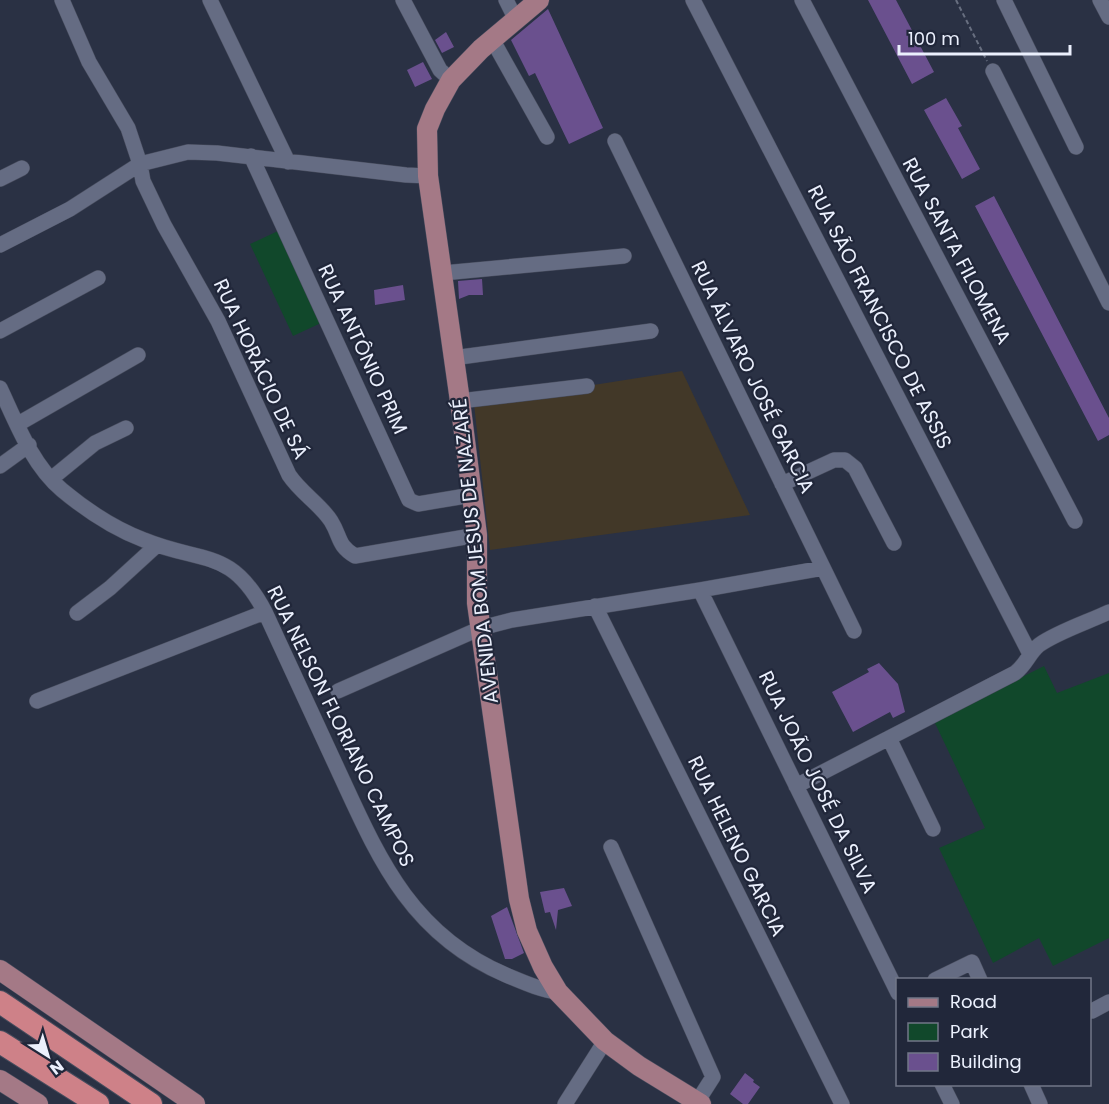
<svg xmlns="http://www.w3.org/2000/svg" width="1109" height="1104" font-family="Poppins,sans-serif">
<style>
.education{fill:#423828}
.green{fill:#11482b}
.building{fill:#6a508e}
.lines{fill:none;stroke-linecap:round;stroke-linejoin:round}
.minor-casing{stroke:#474c5d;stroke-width:16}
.major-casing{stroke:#474c5d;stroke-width:21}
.highway-casing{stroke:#474c5d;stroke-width:24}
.path{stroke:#686f80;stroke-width:2;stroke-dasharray:4.5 3;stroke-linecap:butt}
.minor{stroke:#656c83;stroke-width:15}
.major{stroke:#a47986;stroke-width:20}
.highway{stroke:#ce8188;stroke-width:22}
.labels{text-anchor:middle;stroke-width:4.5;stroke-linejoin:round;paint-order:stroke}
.street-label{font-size:20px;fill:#ebf0fd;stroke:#21273a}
</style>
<rect width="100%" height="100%" fill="#2a3144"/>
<!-- education -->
<path class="education" d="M682,371l68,144 -260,35 -16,-146z"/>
<!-- green -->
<path class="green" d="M278,231l43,92 -28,13 -43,-92z
M1044,666l13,27 52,-20v265l-56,28 -14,-28 -46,25 -54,-115 46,-20 -51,-107z"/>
<!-- building -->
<path class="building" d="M868,0h28l38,72 -22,12z
M548,9l55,119 -34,16 -34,-71 -6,3 -18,-36z
M446,32l8,15 -12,6 -7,-13z
M423,62l9,17 -17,8 -8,-17z
M946,98l16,28 -4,2 22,41 -18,10 -38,-69z
M994,196l115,222v17l-11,6 -123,-235z
M482,279l1,16h-14l-10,4 -1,-18z
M403,285l2,15 -30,5 -1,-15z
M879,663l19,21 7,28 -12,6 -3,-6 -37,20 -21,-40 37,-20 -2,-3z
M564,888l8,18 -14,4 -2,20 -6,-18 -5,1 -5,-21z
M507,907l17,46 -12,6h-7l-14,-43z
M745,1073l9,7 -1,2 7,5 -12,17h-5l-13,-10z"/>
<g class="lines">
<!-- minor casing -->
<g class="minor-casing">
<path id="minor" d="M62,0l27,62 39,66 12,36 3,17 21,44 54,96 71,154c12,18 31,29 42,46 10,16 6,24 24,35l122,-21
M210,0l78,162
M403,0l37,70 11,10
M506,0l10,20
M693,0l337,654
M802,0l273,521
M1004,0l72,147
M1100,0l9,17
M492,39l55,98
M993,71l116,232
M615,141l239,490
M251,156l158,344 9,4 54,-9
M0,179l22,-11
M0,245l70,-36 70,-45 48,-12 29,1 189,22 22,1
M443,273l181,-17
M0,331l98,-53
M453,358l198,-27
M0,388c16,34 32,77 62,102 24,20 53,39 82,50 58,24 87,7 121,72 22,48 45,97 67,145 43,92 73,175 174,218 17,7 34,15 52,17
M460,401l127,-15
M18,424l120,-69
M0,466l29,-21
M51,479l44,-36 31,-15
M782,484l52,-24h11l10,8 39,75
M700,590l198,403
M595,606l247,498
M77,613l33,-25 47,-43
M338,691l143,-63 31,-8 188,-30 123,-22
M37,701l228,-89
M889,738l44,91
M796,786l219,-113c11,-8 14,-20 24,-28 18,-13 49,-23 70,-33
M611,847l102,230 -16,25
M935,980l37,-18 8,18
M1092,1011l17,-9
M942,1084l10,20
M1031,1084l9,20
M565,1104l40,-63"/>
</g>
<!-- major casing -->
<g class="major-casing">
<path id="major" d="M539,0l-58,49 -30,31 -16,29 -8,20 1,47 32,225 17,134v68l42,296 8,32 16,36 15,25 47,49 34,25 62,38
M0,970l195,134
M0,1080l38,24"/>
</g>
<!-- highway casing -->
<g class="highway-casing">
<path id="highway" d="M0,1002l151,102
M0,1042l98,62"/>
</g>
<!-- path -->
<path class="path" d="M956,0l31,61"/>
<!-- minor -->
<use href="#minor" class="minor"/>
<!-- major -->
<use href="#major" class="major"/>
<!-- highway -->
<use href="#highway" class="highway"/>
</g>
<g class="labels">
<!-- street labels -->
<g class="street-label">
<text transform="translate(957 251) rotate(62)" y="7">RUA SANTA FILOMENA</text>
<text transform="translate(880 317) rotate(63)" y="7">RUA SÃO FRANCISCO DE ASSIS</text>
<text transform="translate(363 349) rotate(65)" y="7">RUA ANTÔNIO PRIM</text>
<text transform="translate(261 369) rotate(65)" y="7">RUA HORÁCIO DE SÁ</text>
<text transform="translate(753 377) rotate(64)" y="7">RUA ÁLVARO JOSÉ GARCIA</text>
<text transform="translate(475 551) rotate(-96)" y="7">AVENIDA BOM JESUS DE NAZARÉ</text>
<text transform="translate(341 726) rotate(64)" y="7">RUA NELSON FLORIANO CAMPOS</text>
<text transform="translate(818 782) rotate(64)" y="7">RUA JOÃO JOSÉ DA SILVA</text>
<text transform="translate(737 846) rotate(64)" y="7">RUA HELENO GARCIA</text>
</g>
</g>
<!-- legend -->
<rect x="896" y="978" width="195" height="108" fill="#21273a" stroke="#727788" stroke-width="1.5"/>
<rect x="908" y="998" width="30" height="9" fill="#a47986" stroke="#727788" stroke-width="1.5"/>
<text x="950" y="1008" font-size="18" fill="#ebf0fd">Road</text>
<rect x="908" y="1023" width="30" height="18" fill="#11482b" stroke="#727788" stroke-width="1.5"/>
<text x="950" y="1038" font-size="18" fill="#ebf0fd">Park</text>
<rect x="908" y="1053" width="30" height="18" fill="#6a508e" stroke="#727788" stroke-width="1.5"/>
<text x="950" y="1068" font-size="18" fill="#ebf0fd">Building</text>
<!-- north arrow -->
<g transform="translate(48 1056) rotate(143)" stroke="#21273a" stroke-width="4.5" paint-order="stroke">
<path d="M0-4.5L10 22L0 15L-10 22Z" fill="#ebf0fd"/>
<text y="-9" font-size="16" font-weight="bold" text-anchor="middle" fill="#ebf0fd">N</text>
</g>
<!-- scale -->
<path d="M899 45v9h171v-9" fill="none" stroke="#ebf0fd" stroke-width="3"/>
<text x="908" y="45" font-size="18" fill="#ebf0fd" stroke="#21273a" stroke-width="4.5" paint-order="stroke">100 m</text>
</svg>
